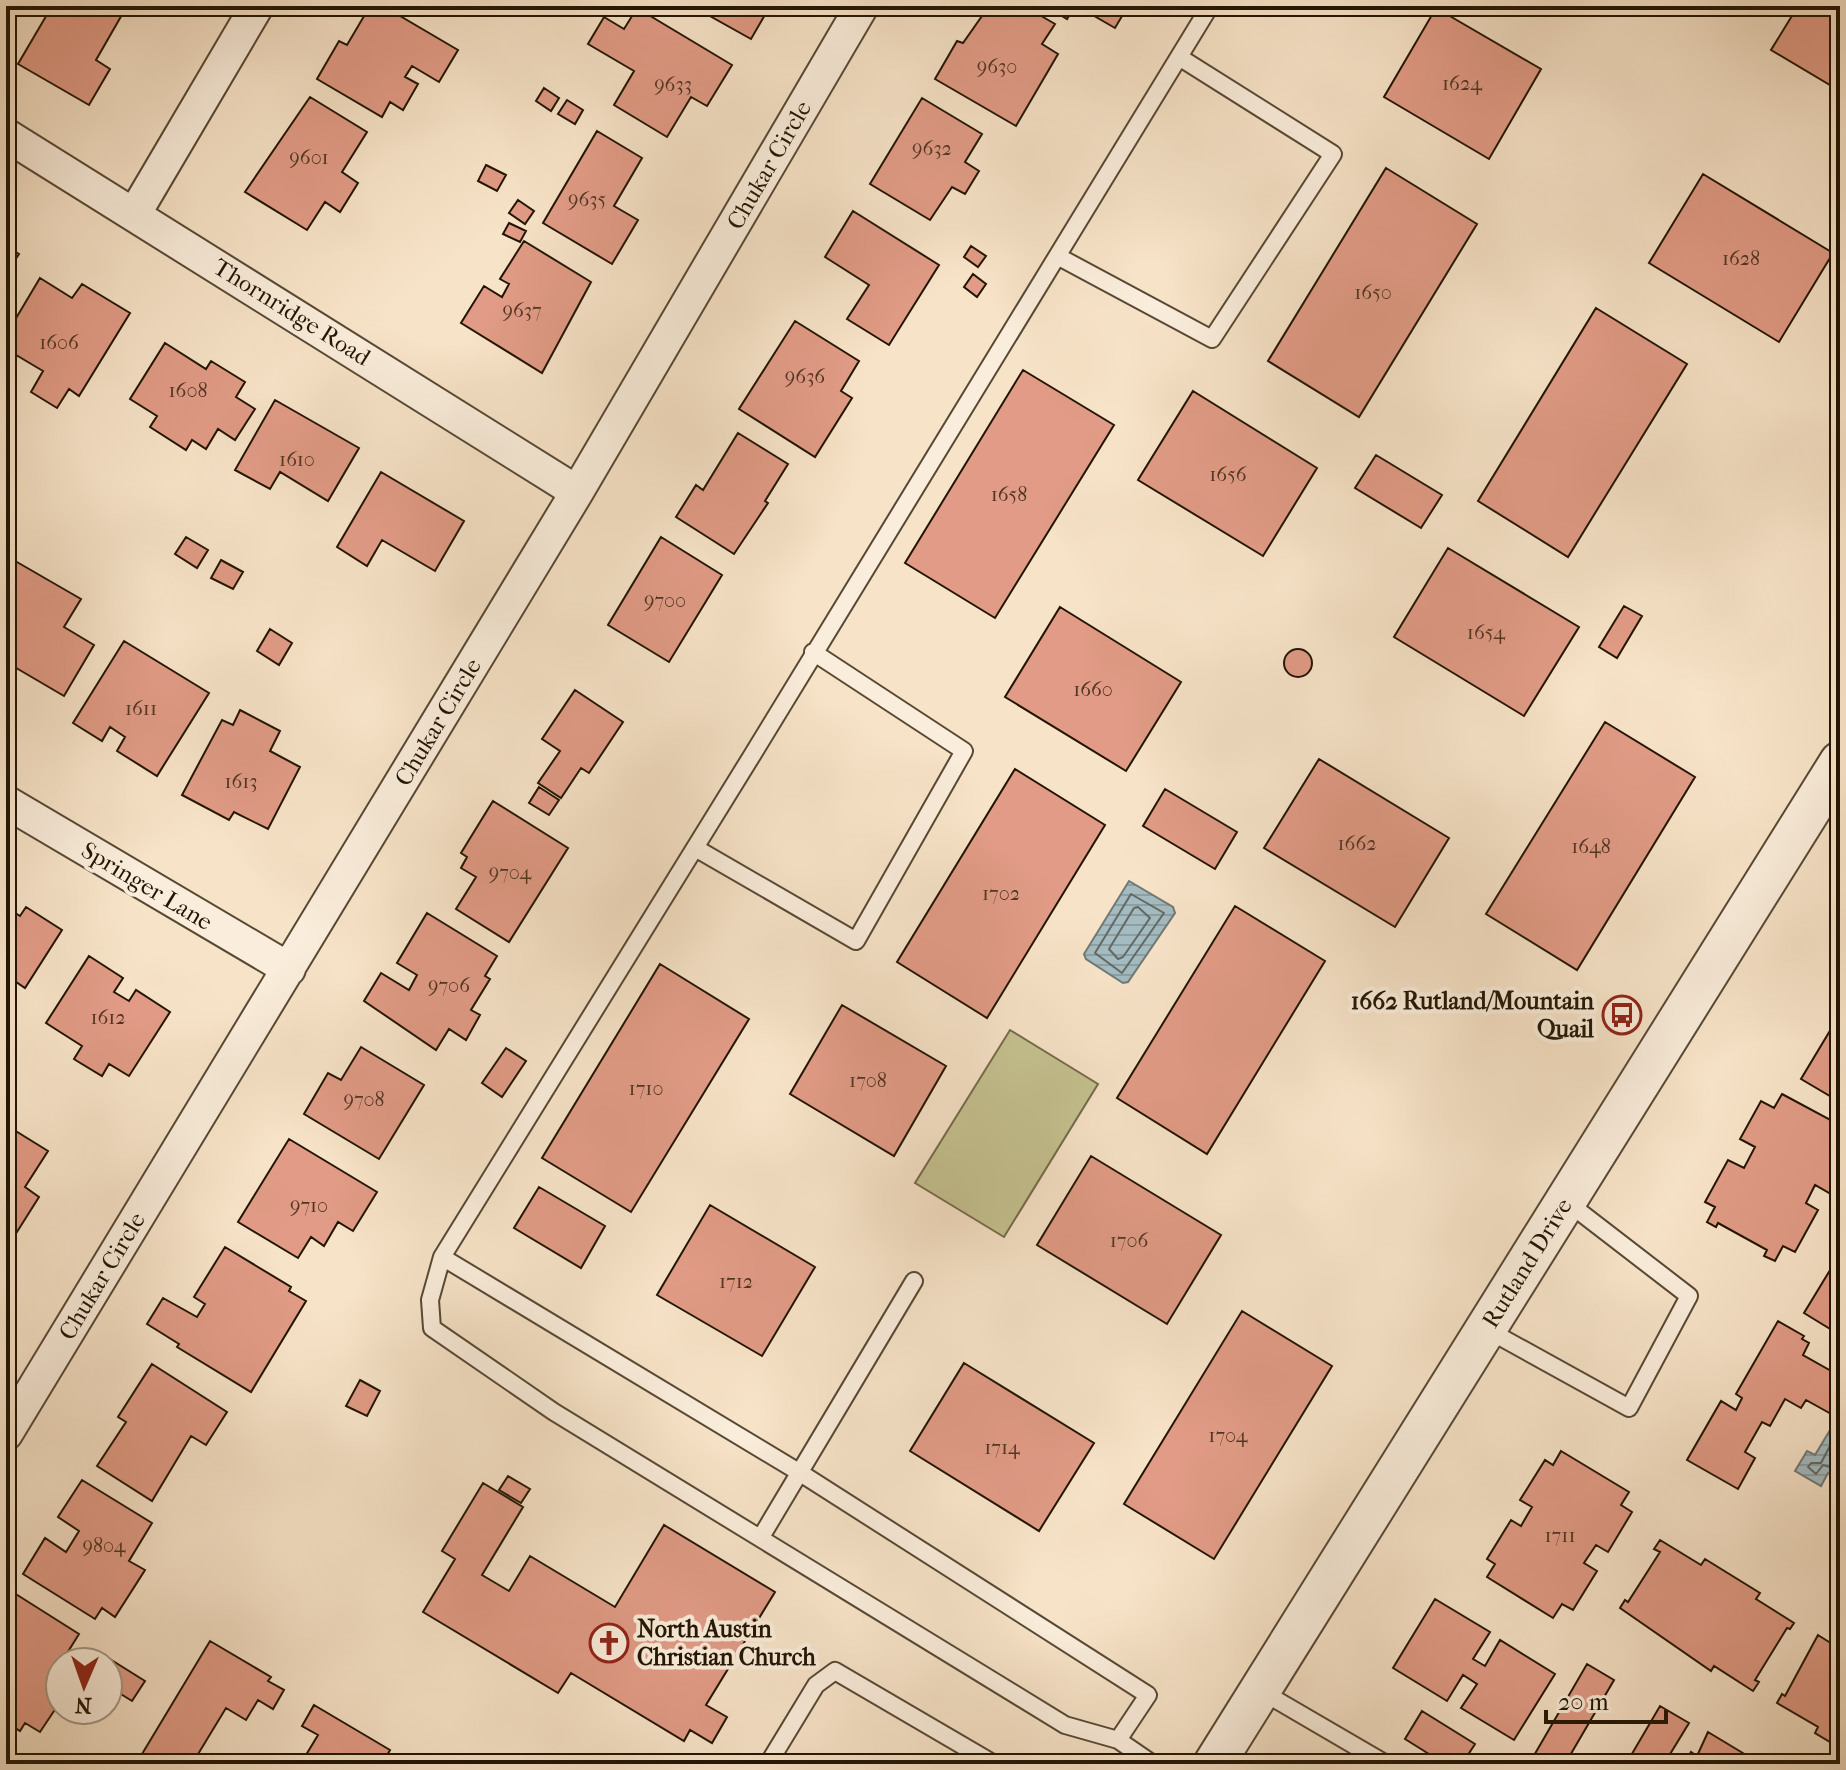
<svg xmlns="http://www.w3.org/2000/svg" width="1846" height="1770" font-family="'IM FELL French Canon',serif">
<style>
.pitch{fill:#c5c190;stroke:#746b4a;stroke-width:2}
.water{fill:url(#water-rules);stroke:#6f7975;stroke-width:2}
.lines{fill:none;stroke-linecap:round;stroke-linejoin:round}
.shore{stroke:#626862;stroke-width:2}
.building{fill:#e19b86;stroke:#221503;stroke-width:2}
.service-casing{stroke:#574834;stroke-width:20}
.minor-casing{stroke:#574834;stroke-width:36}
.tertiary-casing{stroke:#574834;stroke-width:44}
.service{stroke:#faeddb;stroke-width:16}
.minor{stroke:#faeddb;stroke-width:32}
.tertiary{stroke:#faeddb;stroke-width:40}
.labels{text-anchor:middle;stroke-width:8;stroke-linejoin:round;paint-order:stroke}
.number-label{font-size:20px;fill:#523624}
.street-label{font-size:24px;fill:#221503;stroke:#faeddb}
.poi-label{font-size:24px;font-weight:bold;fill:#221503;stroke:#faeddb;text-anchor:end}
</style>
<defs>
<pattern id="water-rules" width="6" height="5" patternUnits="userSpaceOnUse" patternTransform="scale(2)"><rect width="6" height="5" fill="#a3bbc1"/><path d="M0 2.5h6" fill="none" stroke="#8ca0a4"/></pattern>
</defs>
<rect width="100%" height="100%" fill="#f7e3c8"/>
<filter id="stains"><feTurbulence type="fractalNoise" baseFrequency=".0025" numOctaves="4"/><feColorMatrix values="0 0 0 0 .2 0 0 0 0 .09 0 0 0 0 .02 0 0 0 .5 -.17"/></filter>
<radialGradient id="worn" r=".72"><stop offset=".6" stop-color="#630" stop-opacity="0"/><stop offset="1" stop-color="#630" stop-opacity=".3"/></radialGradient>
<!-- pitch -->
<path class="pitch" d="M1010,1030l88,54 -94,153 -89,-54z"/>
<!-- water -->
<path class="water" d="M1129,881l44,26 2,6 -47,69 -5,1 -37,-24 -2,-5z
M1830,1430l10,6v43l-12,-6 -7,13 -26,-15 12,-20 8,4z"/>
<g class="lines">
<!-- shore -->
<path class="shore" d="M1131,894l33,19 -42,60 -27,-20z
M1138,907l12,11 -27,39 -5,2 -9,-10 25,-41z
M1840,1442l-9,2 -10,19h-10l-3,4 8,7 7,-9 17,5"/>
</g>
<!-- building -->
<path class="building" d="M52,6h75l-31,54 14,9 -21,36 -71,-41z
M370,6h13l75,44 -19,32 -27,-16 -7,11 13,7 -15,26 -13,-8 -8,15 -65,-38 22,-38 8,4z
M692,6h78l-19,33z
M989,6h35l31,18 -13,20 16,10 -42,72 -81,-47 22,-38 6,2z
M1046,6h29l-8,13z
M1077,6h51l-13,22z
M1798,6h42v85l-69,-41z
M637,8l95,57 -25,41 -16,-9 -24,40 -53,-32 20,-34 -46,-27 16,-27 20,12z
M1436,8l105,61 -52,90 -105,-62z
M544,88l15,10 -8,13 -15,-10z
M310,97l57,35 -25,40 16,11 -18,29 -15,-10 -18,28 -62,-38z
M922,98l60,36 -17,28 14,9 -14,23 -13,-7 -22,33 -60,-36z
M567,100l16,10 -8,14 -17,-10z
M597,131l45,27 -28,48 24,14 -26,44 -69,-41z
M486,165l20,10 -9,16 -19,-10z
M1386,168l91,56 -118,193 -91,-56z
M1703,174l130,79 -54,89 -130,-79z
M518,200l16,11 -9,13 -16,-11z
M853,211l86,54 -50,80 -42,-26 22,-34 -44,-28z
M509,223l17,8 -6,11 -17,-8z
M524,241l67,41 -49,91 -81,-50 23,-37 18,11 7,-13 -9,-5z
M6,246l13,8 -13,20z
M971,246l15,10 -8,11 -14,-10z
M973,274l13,10 -9,13 -13,-10z
M40,278l32,20 10,-14 48,29 -51,83 -10,-7 -12,19 -26,-16 12,-21 -37,-22v-14z
M1596,308l91,56 -119,193 -90,-56z
M795,321l64,40 -18,30 11,7 -37,59 -76,-48z
M165,343l41,26 5,-8 34,21 -9,15 19,12 -20,31 -17,-11 -12,20 -14,-9 -6,10 -36,-23 7,-11 -27,-17z
M1023,370l91,55 -119,193 -90,-55z
M1193,391l124,77 -54,88 -125,-76z
M275,400l84,48 -31,53 -48,-29 -10,17 -35,-19z
M738,433l50,31 -23,37 3,2 -34,51 -58,-37 20,-32 7,5z
M1376,455l66,40 -21,33 -66,-40z
M381,472l83,49 -29,50 -53,-31 -15,26 -30,-19z
M186,537l22,13 -11,18 -22,-14z
M661,537l61,38 -53,87 -61,-37z
M1448,548l131,79 -55,89 -130,-79z
M10,558l71,41 -17,28 30,18 -30,51 -58,-34v-97z
M221,560l22,12 -10,17 -22,-11z
M1624,606l18,10 -25,42 -18,-11z
M1060,607l121,75 -55,89 -121,-74z
M270,629l22,14 -13,22 -22,-14z
M124,641l85,52 -52,83 -40,-25 8,-14 -15,-10 -8,14 -29,-18z
M1284 663a14 14 0 1 1 28 0a14 14 0 1 1-28 0Z
M575,690l48,32 -34,51 -8,-5 -20,30 -23,-15 22,-32 -18,-12z
M240,710l40,21 -10,20 30,16 -32,62 -34,-17 -5,8 -47,-25 40,-75 11,5z
M1605,722l90,55 -118,193 -91,-56z
M1319,759l130,79 -54,89 -131,-79z
M1015,769l90,56 -118,193 -90,-56z
M539,787l20,13 -10,15 -20,-12z
M1165,789l72,43 -22,37 -72,-43z
M493,801l75,47 -59,94 -53,-33 20,-32 -15,-9 6,-11 -6,-4z
M1235,906l90,55 -118,193 -90,-56z
M6,907l14,9 6,-9 36,23 -37,58 -19,-13z
M427,913l70,43 -12,20 5,3 -19,31 9,5 -14,25 -17,-11 -13,21 -72,-49 17,-28 28,17 8,-15 -20,-12z
M89,956l34,22 -9,14 15,9 7,-11 34,22 -41,64 -20,-12 -7,12 -25,-15 -3,-2 8,-13 -36,-23z
M660,964l89,55 -118,193 -89,-54z
M842,1005l104,61 -52,90 -104,-62z
M1840,1014v88l-39,-23z
M361,1047l63,38 -45,74 -75,-45 24,-41 13,7z
M506,1048l20,13 -24,36 -20,-14z
M1782,1094l58,31v51l-9,18 -16,-9 -9,18 12,7 -23,42 -12,-6 -8,15 -11,-5 3,-6 -49,-27 -2,4 -9,-5 8,-15 -10,-5 23,-42 16,8 11,-21 -15,-8 21,-38 13,7z
M6,1125l42,26 -23,36 14,10 -29,46 -4,-2z
M289,1139l88,53 -24,39 -15,-9 -14,24 -13,-9 -13,21 -60,-36z
M1091,1156l130,79 -54,89 -130,-79z
M539,1187l66,39 -24,42 -67,-40z
M710,1205l105,62 -53,89 -105,-61z
M225,1247l66,40 -2,4 17,10 -55,91 -74,-45 2,-3 -32,-20 16,-26 34,19 8,-13 -11,-7z
M1838,1257l2,1v77l-36,-22z
M1242,1311l90,55 -118,193 -90,-55z
M1778,1321l26,15 -2,3 7,4 -6,12 37,21v27l-7,12 -27,-15 -5,8 -16,-9 -15,27 -8,-4 -17,30 10,6 -17,31 -51,-29 34,-59 15,9 6,-12 -6,-4z
M964,1363l130,80 -55,88 -129,-80z
M152,1364l75,48 -21,33 -15,-9 -39,65 -55,-35 29,-44 -8,-5z
M360,1380l20,11 -13,25 -21,-10z
M1561,1451l68,41 -8,13 11,7 -24,40 -12,-7 -12,18 13,8 -24,39 -11,-6 -9,14 -66,-41 8,-13 -8,-5 24,-39 10,6 11,-19 -12,-7 25,-40 8,5z
M508,1476l22,13 -9,14 -22,-13z
M82,1480l70,43 -23,38 16,9 -30,47 -13,-9 -7,11 -72,-45 22,-36 21,14 13,-21 -21,-14z
M483,1483l40,24 -41,68 27,16 21,-35 85,51 49,-82 111,67 -69,113 21,12 -15,26 -22,-13 -6,11 -113,-68 -13,20 -135,-81 32,-53 -13,-8z
M1660,1540l41,25 4,-6 55,34 -4,6 38,24 -4,6 -3,-1 -32,52 4,2 -6,9 -39,-25 -3,5 -91,-63 5,-8 3,2 32,-50 -6,-3z
M11,1591l68,43 -30,48 11,7v13l-20,30 -15,-9 -5,8 -14,-9v-123z
M1435,1599l55,33 -17,27 12,7 15,-26 55,34 -41,66 -53,-32 16,-24 -14,-9 -16,26 -54,-33z
M1818,1635l22,14v99l-25,-15 3,-6 -41,-24 5,-9 3,2z
M210,1641l61,36 -3,4 16,9 -11,19 -15,-9 -12,20 -20,-12 -34,56h-56z
M105,1656l40,25 -13,20 -24,-15v-24h-7z
M1587,1664l27,16 -49,84h-36z
M314,1705l76,45 -8,14h-61l-15,-9 12,-20 -16,-9z
M1660,1706l29,17 -25,41h-38z
M1422,1711l53,33 -13,20h-17l-40,-25z
M1708,1732l53,32h-77l7,-12 6,4z"/>
<g class="lines">
<!-- service casing -->
<g class="service-casing">
<path id="service" d="M1059,257l153,82 121,-185 -154,-97
M697,849l159,92 108,-190 -151,-99
M442,1257l-12,43 2,28 122,84 511,313 53,15
M1486,1329l143,79 60,-112 -122,-94
M761,1537l153,-256
M1261,1691l125,73
M768,1764l48,-79 19,-14 159,93
M1153,1764l-35,-24 30,-45 -346,-221 -360,-217c259,-415 513,-834 768,-1251"/>
</g>
<!-- minor casing -->
<g class="minor-casing">
<path id="minor" d="M6,135l571,357
M135,213l122,-207
M6,802l283,167
M6,1434l571,-942 285,-486"/>
</g>
<!-- tertiary casing -->
<g class="tertiary-casing">
<path id="tertiary" d="M1214,1764l626,-1002"/>
</g>
<!-- service -->
<use href="#service" class="service"/>
<!-- minor -->
<use href="#minor" class="minor"/>
<!-- tertiary -->
<use href="#tertiary" class="tertiary"/>
</g>
<!-- icons -->
<defs>
<g id="bus-ring" transform="scale(2)"><circle r="9.5" fill="#faeddb" stroke="#8f2418" stroke-width="1.5"/><path d="M-5-6H5V4H4V6H2V4H-2V6H-4V4H-5ZM-3.5-4V0h7V-4ZM-3.5 1.2v1.5H-2V1.2ZM2 1.2v1.5H3.5V1.2Z" fill="#8f2418"/></g>
<g id="church-ring" transform="scale(2)"><circle r="9.5" fill="#faeddb" stroke="#8f2418" stroke-width="1.5"/><path d="M-1.2-6h2.4v3.5h3.3v2.4h-3.3V6h-2.4V-.1h-3.3v-2.4h3.3Z" fill="#8f2418"/></g>
</defs>
<g fill-rule="evenodd">
<use href="#bus-ring" x="1622" y="1015"/>
<use href="#church-ring" x="609" y="1643"/>
</g>
<g class="labels">
<!-- number labels -->
<g class="number-label">
<text x="997" y="73">9630</text>
<text x="1462" y="90">1624</text>
<text x="673" y="91">9633</text>
<text x="932" y="155">9632</text>
<text x="309" y="164">9601</text>
<text x="587" y="206">9635</text>
<text x="1741" y="265">1628</text>
<text x="1373" y="299">1650</text>
<text x="522" y="317">9637</text>
<text x="59" y="349">1606</text>
<text x="805" y="383">9636</text>
<text x="188" y="397">1608</text>
<text x="297" y="466">1610</text>
<text x="1228" y="481">1656</text>
<text x="1009" y="501">1658</text>
<text x="665" y="607">9700</text>
<text x="1486" y="639">1654</text>
<text x="1093" y="696">1660</text>
<text x="141" y="715">1611</text>
<text x="241" y="788">1613</text>
<text x="1357" y="850">1662</text>
<text x="1591" y="853">1648</text>
<text x="510" y="879">9704</text>
<text x="1001" y="900">1702</text>
<text x="449" y="992">9706</text>
<text x="108" y="1024">1612</text>
<text x="868" y="1087">1708</text>
<text x="646" y="1095">1710</text>
<text x="364" y="1106">9708</text>
<text x="309" y="1212">9710</text>
<text x="1129" y="1247">1706</text>
<text x="736" y="1288">1712</text>
<text x="1228" y="1442">1704</text>
<text x="1002" y="1454">1714</text>
<text x="1560" y="1542">1711</text>
<text x="104" y="1552">9804</text>
</g>
<!-- street labels -->
<g class="street-label">
<text transform="translate(769 165) rotate(-60)" y="8">Chukar Circle</text>
<text transform="translate(292 312) rotate(32)" y="8">Thornridge Road</text>
<text transform="translate(438 722) rotate(-59)" y="8">Chukar Circle</text>
<text transform="translate(147 886) rotate(31)" y="8">Springer Lane</text>
<text transform="translate(1527 1263) rotate(-58)" y="8">Rutland Drive</text>
<text transform="translate(102 1276) rotate(-59)" y="8">Chukar Circle</text>
</g>
<!-- poi labels -->
<g class="poi-label">
<text x="1594" y="1009">1662 Rutland/Mountain<tspan x="1594" dy="28">Quail</tspan></text>
<text x="637" y="1637" text-anchor="start">North Austin<tspan x="637" dy="28">Christian Church</tspan></text>
</g>
</g>
<!-- margin -->
<rect width="1846" height="1770" fill="none" stroke="#f7e3c8" stroke-width="32"/>
<rect x="8" y="8" width="1830" height="1754" fill="none" stroke="#221503" stroke-width="4"/>
<rect x="16" y="16" width="1814" height="1738" fill="none" stroke="#221503" stroke-width="2"/>
<!-- north arrow -->
<g transform="translate(84 1686) rotate(182)"><circle r="38" fill="#faeddb" stroke="#a49785" stroke-width="2"/>
<path d="M0-6L14 30L0 20L-14 30Z" fill="#8f2418"/>
<text y="-12" font-size="22" font-weight="bold" text-anchor="middle" fill="#221503">N</text>
</g>
<!-- scale -->
<path d="M1546 1710v12h120v-12" fill="none" stroke="#221503" stroke-width="4"/>
<text x="1558" y="1710" font-size="24" fill="#221503" stroke="#faeddb" stroke-width="6" paint-order="stroke">20 m</text>
<rect width="100%" height="100%" filter="url(#stains)"/>
<rect width="100%" height="100%" fill="url(#worn)"/>
</svg>
